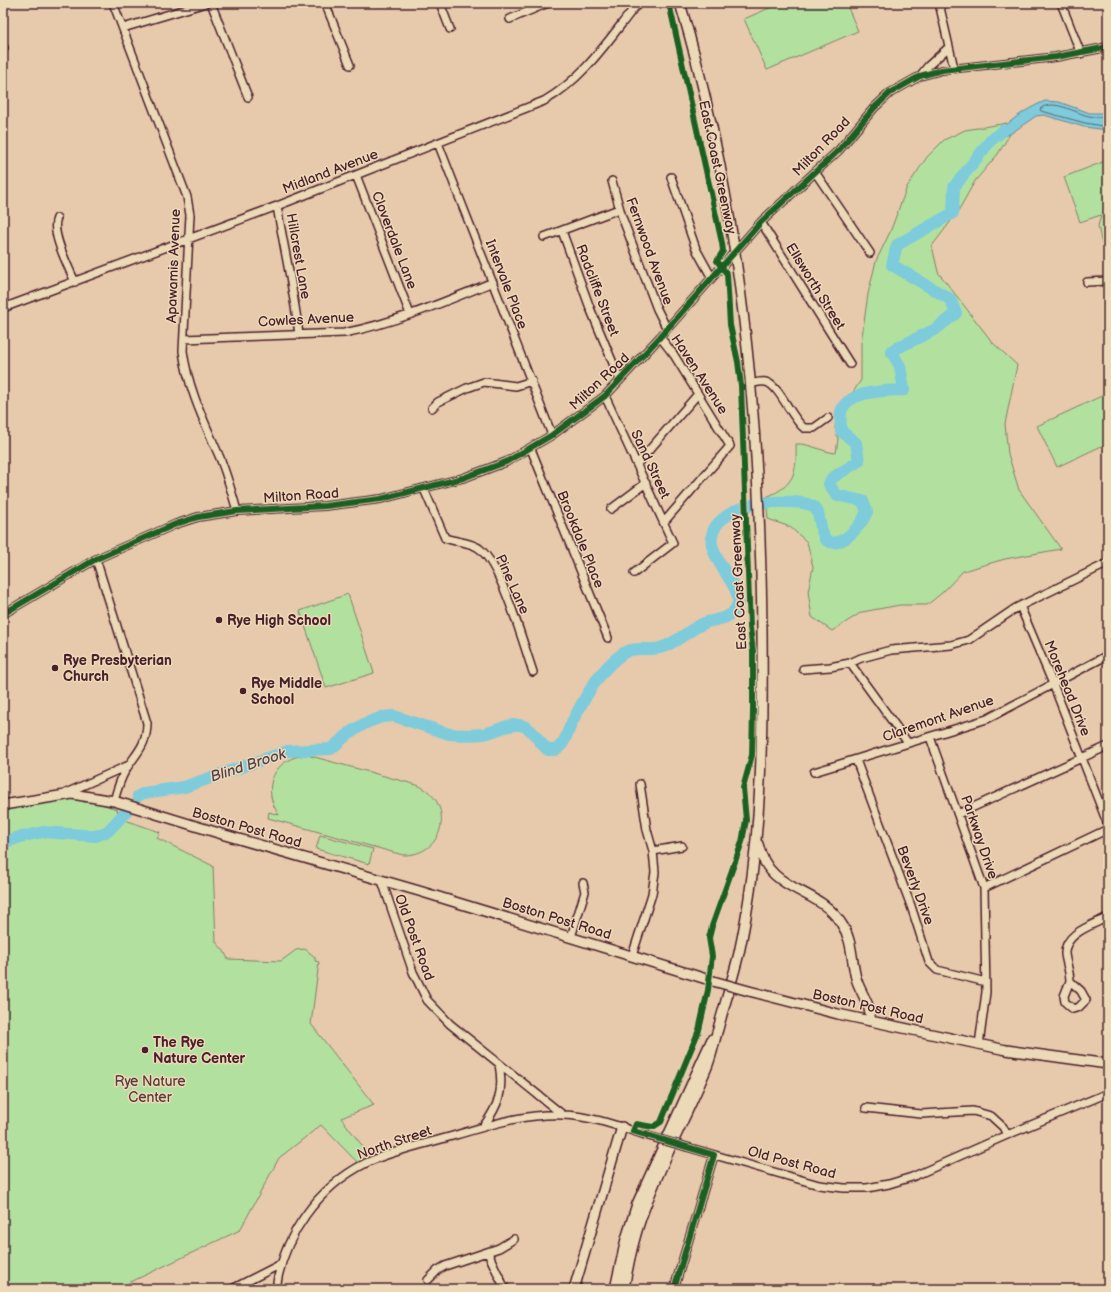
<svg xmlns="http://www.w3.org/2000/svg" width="1111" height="1292" font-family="'Balsamiq Sans',sans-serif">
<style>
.green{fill:#b2e09f;stroke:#7e8065}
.water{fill:#7dcbdb;stroke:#698695}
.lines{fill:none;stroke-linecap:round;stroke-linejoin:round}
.shore{stroke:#5e6471;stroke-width:1}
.river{stroke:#7dcbdb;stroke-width:12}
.minor-casing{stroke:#4a1f2b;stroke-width:10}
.major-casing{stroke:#4a1f2b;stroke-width:12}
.minor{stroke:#ecd9b7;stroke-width:7}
.major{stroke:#ecd9b7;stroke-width:9}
.minor-bridge-casing{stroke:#4a1f2b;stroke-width:10;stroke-linecap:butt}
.major-bridge-casing{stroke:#4a1f2b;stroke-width:12;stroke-linecap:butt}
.minor-bridge{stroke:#ecd9b7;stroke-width:7}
.major-bridge{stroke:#ecd9b7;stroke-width:9}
.cycleway-casing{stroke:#ecd9b7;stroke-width:8}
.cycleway{stroke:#1b5e20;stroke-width:6}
.poi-dot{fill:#4a1f2b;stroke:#ecd9b7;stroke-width:1.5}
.labels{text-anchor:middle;stroke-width:3;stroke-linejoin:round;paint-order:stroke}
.street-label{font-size:14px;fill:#4a1f2b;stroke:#ecd9b7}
.poi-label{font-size:14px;font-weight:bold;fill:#4a1f2b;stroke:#ecd9b7;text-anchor:start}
.park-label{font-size:14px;fill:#5a3c3c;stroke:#ecd9b7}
.water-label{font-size:15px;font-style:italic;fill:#54414e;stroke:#ecd9b7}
</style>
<rect width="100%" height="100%" fill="#e7caac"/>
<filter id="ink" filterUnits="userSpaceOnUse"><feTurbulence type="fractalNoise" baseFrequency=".025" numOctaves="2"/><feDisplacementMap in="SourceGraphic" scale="8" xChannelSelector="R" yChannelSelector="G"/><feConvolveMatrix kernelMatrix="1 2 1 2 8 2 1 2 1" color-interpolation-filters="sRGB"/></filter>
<g filter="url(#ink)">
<!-- green -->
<path class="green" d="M781,3h65l12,28 -91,39 -23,-51z
M1007,123l-15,16 18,-5 -12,20 -23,27 -18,32 -25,33 6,26 55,71 24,22 -12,59 3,30 11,36 42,59 -56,10 -42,12 -20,21 -16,13h-27l-38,7 -30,19 -20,-14 -4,-25 5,-25 -6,-25 -17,-15 -22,-8 -2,-22c28,-11 31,-24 30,-53 14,-1 26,8 40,9l2,-14 -3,-11 1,-10 25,-38v-37l7,-49 8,-33 14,-29 17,-45 20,-30 17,-17 21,-10z
M1108,160v84l-6,1 -4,-19 3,-11 -21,7 -16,-45z
M1108,393v50l-51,24 -20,-41z
M348,594l26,79 -48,15 -26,-77z
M307,755l110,30c39,16 29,71 -14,70l-135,-37 1,-6 10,3c-19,-27 -5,-58 28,-60z
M80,798l3,4h11l23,7 1,4 -2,4 44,15 -3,6 56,28 3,76 8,9 4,8 53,2 15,-11 9,-1 10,8v4l4,1 -8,62 63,81 -33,13 30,39 -13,6 -37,-38 -42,33 -39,72 -124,59h-113v-480l49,-9z
M320,835l53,14 -4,15 -53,-15z"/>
<!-- water -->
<path class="water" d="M1045,101l14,1 31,11h18v17l-24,-3 -40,-12 -8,1 -26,18 -19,6c18,-19 31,-29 54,-39z"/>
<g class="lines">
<!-- shore -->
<path class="shore" d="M1108,117c-6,0 -13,1 -19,-1 -14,-3 -36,-18 -49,-7l1,2 44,12 23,4"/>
<!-- river -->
<path class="river" d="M138,796l6,-3 40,-6 104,-36 43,-2 18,-16 17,-10 16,-6 12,-1 55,18c8,1 26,1 34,0 14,-2 29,-14 43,-7 9,5 13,16 22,23h7c11,-6 12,-18 17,-28 13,-24 26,-51 50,-68 11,-8 25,-3 38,-6 18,-5 30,-20 47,-26 11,-3 23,-3 29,-14 15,-24 -55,-63 -8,-93 18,-12 42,-14 64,-13 36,1 22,15 33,37 15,13 36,-14 42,-27l-4,-11 -27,-6 -7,-11 3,-6 27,-17 -3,-18 -15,-12c0,-6 -1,-14 0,-19 6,-22 46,-21 63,-22l-4,-24 -9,-15 45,-22 20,-16 -6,-14 -58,-34 5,-20 56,-32 1,-26 37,-47 13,-10
M3,843l17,-6 23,-5 53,4 12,-5 18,-19"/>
<!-- minor casing -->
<g class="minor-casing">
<path id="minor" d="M113,3l74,194 3,18 -7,136c5,38 22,72 37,107 7,17 12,35 17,53
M211,3l37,94
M325,3l25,62
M440,3l10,26
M939,3l15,65
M1061,3l20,51
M510,19l38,-16
M123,28l83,-25
M3,46l1,2
M920,76l8,-10 21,-19
M438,143l114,292
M815,172l55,81
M356,175l54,139
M671,177l25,72 16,29
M612,181l10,36 35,92 10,20
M277,206c7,43 17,85 22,129
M57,218c-7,14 12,50 18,64
M761,222l89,142
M562,231l28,77 30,72
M544,237l75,-28
M1087,282l21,-1
M3,308l274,-102 267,-105c39,-22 63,-59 90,-93l6,-5
M660,337l14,18 56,91 -66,76
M184,339l160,-6c51,-10 100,-31 149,-51
M750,384c5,-1 10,-3 16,-2 14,4 25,36 38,46h10l14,-10
M605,396l68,147 -39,30
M432,408l6,-6 29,-14 17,-6 32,4 16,-5
M531,449l77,189
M637,464l61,-70
M424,489l21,49c10,4 27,4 35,11 22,18 43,94 53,123
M611,509l35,-26
M96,559l51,164c0,23 -11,30 -22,48 -5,9 -8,19 -11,30
M1020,606l33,78 55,141
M3,614l93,-55 80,-35 22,-7 39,-6 88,-5 56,-7 82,-21 43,-16 46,-27 53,-39 55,-59 101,-115 78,-72 35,-42 16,-15 30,-17 22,-6 114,-13 52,-10
M850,663l58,80
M803,669l27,-2 20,-4 11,-5 30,-8 60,-5 18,-5 47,-32 92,-45
M930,737l54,151 2,104 -7,53
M856,760l55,146 18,56 8,8 49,12
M814,772l173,-53 121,-64
M66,793l63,-28
M958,814l150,-68
M653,851l29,-5
M382,881l31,91 14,28 23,24 113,91
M984,888l124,-59
M571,937l14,-45 -2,-9
M632,956l20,-62 3,-22 -2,-21 -6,-21 -7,-46
M1070,981c0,-9 -4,-18 -5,-27 -1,-21 28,-29 43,-37
M1070,981l11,10 5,9 -7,7 -6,2 -8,-7 -1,-6z
M866,1108l55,6 52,-3 18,5 12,11 4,8
M483,1127c16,-22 21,-36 16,-63
M687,1147l132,38 25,3h23l22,-4 23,-7 95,-42 101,-42
M488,1253l17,36
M428,1280l10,-10 7,-4 54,-18 15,-9
M232,1289l49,-25
M276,1289c7,-53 42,-102 90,-126 28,-13 60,-19 90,-28 34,-10 70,-22 107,-20 28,1 55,11 82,20
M674,1289l40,-134"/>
</g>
<!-- major casing -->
<g class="major-casing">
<path id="major" d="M3,805l69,-11 42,7 111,34 194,56 294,90
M758,844c11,50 58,41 83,79 12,17 10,36 15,55 4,15 16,27 14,43
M749,991l89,23 168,36 102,14
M574,1289l48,-162
M615,1289l11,-50 11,-35 75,-165
M624,1289c4,-24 9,-48 17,-71 18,-52 45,-100 66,-151 5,-12 7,-25 11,-38 7,-26 15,-51 21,-76 23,-106 24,-216 23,-323 -2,-211 -21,-424 -82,-627"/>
</g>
<!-- minor -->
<use href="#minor" class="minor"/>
<!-- major -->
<use href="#major" class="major"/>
<!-- minor-bridge casing -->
<g class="minor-bridge-casing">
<path id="minor-bridge" d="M645,1135l42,12"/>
</g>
<!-- major-bridge casing -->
<g class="major-bridge-casing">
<path id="major-bridge" d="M713,981l36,10"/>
</g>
<!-- minor-bridge -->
<use href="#minor-bridge" class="minor-bridge"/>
<!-- major-bridge -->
<use href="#major-bridge" class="major-bridge"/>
<!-- cycleway casing -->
<g class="cycleway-casing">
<path id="cycleway" d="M669,3l53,240 1,8 -6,10 10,13 3,51 8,37 3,24 9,241 3,25v56l-1,47 -9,33 3,32 -4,22 -30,84 -3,12 3,18 -4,34 -9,40 -38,92 -8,5 -17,-3 -3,7 81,24 -40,134
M3,614l93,-55 80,-35 22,-7 39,-6 88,-5 56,-7 82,-21 43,-16 46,-27 53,-39 55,-59 101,-115 78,-72 35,-42 16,-15 30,-17 22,-6 114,-13 52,-10"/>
</g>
<!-- cycleway -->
<use href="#cycleway" class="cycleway"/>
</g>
</g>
<!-- markers -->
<g class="poi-dot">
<circle cx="219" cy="620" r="4"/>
<circle cx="55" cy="668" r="4"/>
<circle cx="243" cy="691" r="4"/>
<circle cx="145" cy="1050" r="4"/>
</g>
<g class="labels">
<!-- street labels -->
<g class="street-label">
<text transform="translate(821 146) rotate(-46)" y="5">Milton Road</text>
<text transform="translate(718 167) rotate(78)" y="5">East Coast Greenway</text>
<text transform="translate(330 171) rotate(-21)" y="5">Midland Avenue</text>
<text transform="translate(395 240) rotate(69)" y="5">Cloverdale Lane</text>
<text transform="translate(650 251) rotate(70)" y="5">Fernwood Avenue</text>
<text transform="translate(299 256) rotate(80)" y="5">Hillcrest Lane</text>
<text transform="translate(173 266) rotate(-88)" y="5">Apawamis Avenue</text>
<text transform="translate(507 284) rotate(69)" y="5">Intervale Place</text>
<text transform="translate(816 286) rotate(58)" y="5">Ellsworth Street</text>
<text transform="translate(598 290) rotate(69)" y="5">Radcliffe Street</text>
<text transform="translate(306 319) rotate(-3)" y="5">Cowles Avenue</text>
<text transform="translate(700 374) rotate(57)" y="5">Haven Avenue</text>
<text transform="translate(599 381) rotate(-43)" y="5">Milton Road</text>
<text transform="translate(651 464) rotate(65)" y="5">Sand Street</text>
<text transform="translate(301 495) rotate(-4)" y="5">Milton Road</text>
<text transform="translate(581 539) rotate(68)" y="5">Brookdale Place</text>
<text transform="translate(738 582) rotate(-93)" y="5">East Coast Greenway</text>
<text transform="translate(513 584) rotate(66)" y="5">Pine Lane</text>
<text transform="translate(1068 688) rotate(68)" y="5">Morehead Drive</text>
<text transform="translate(938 718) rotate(-19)" y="5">Claremont Avenue</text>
<text transform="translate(247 827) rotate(16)" y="5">Boston Post Road</text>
<text transform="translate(980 837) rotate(71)" y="5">Parkway Drive</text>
<text transform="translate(916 885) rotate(70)" y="5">Beverly Drive</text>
<text transform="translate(557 918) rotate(17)" y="5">Boston Post Road</text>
<text transform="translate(415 937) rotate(70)" y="5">Old Post Road</text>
<text transform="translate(868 1006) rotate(13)" y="5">Boston Post Road</text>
<text transform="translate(394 1142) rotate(-19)" y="5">North Street</text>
<text transform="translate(792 1162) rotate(15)" y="5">Old Post Road</text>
</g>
<!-- poi labels -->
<g class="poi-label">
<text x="227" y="625">Rye High School</text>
<text x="63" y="665">Rye Presbyterian<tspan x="63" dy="16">Church</tspan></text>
<text x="251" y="688">Rye Middle<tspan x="251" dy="16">School</tspan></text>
<text x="153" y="1047">The Rye<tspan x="153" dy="16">Nature Center</tspan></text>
</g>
<!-- park labels -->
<g class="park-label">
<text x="150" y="1086">Rye Nature<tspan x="150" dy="16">Center</tspan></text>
</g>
<!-- water labels -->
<g class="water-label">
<text transform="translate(248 765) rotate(-18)" y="5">Blind Brook</text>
</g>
</g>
<!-- margin -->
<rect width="1111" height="1292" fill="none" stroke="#ecd9b7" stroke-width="16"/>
<rect x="8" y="8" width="1095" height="1276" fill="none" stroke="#4a1f2b" stroke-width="1.5" filter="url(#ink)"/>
</svg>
